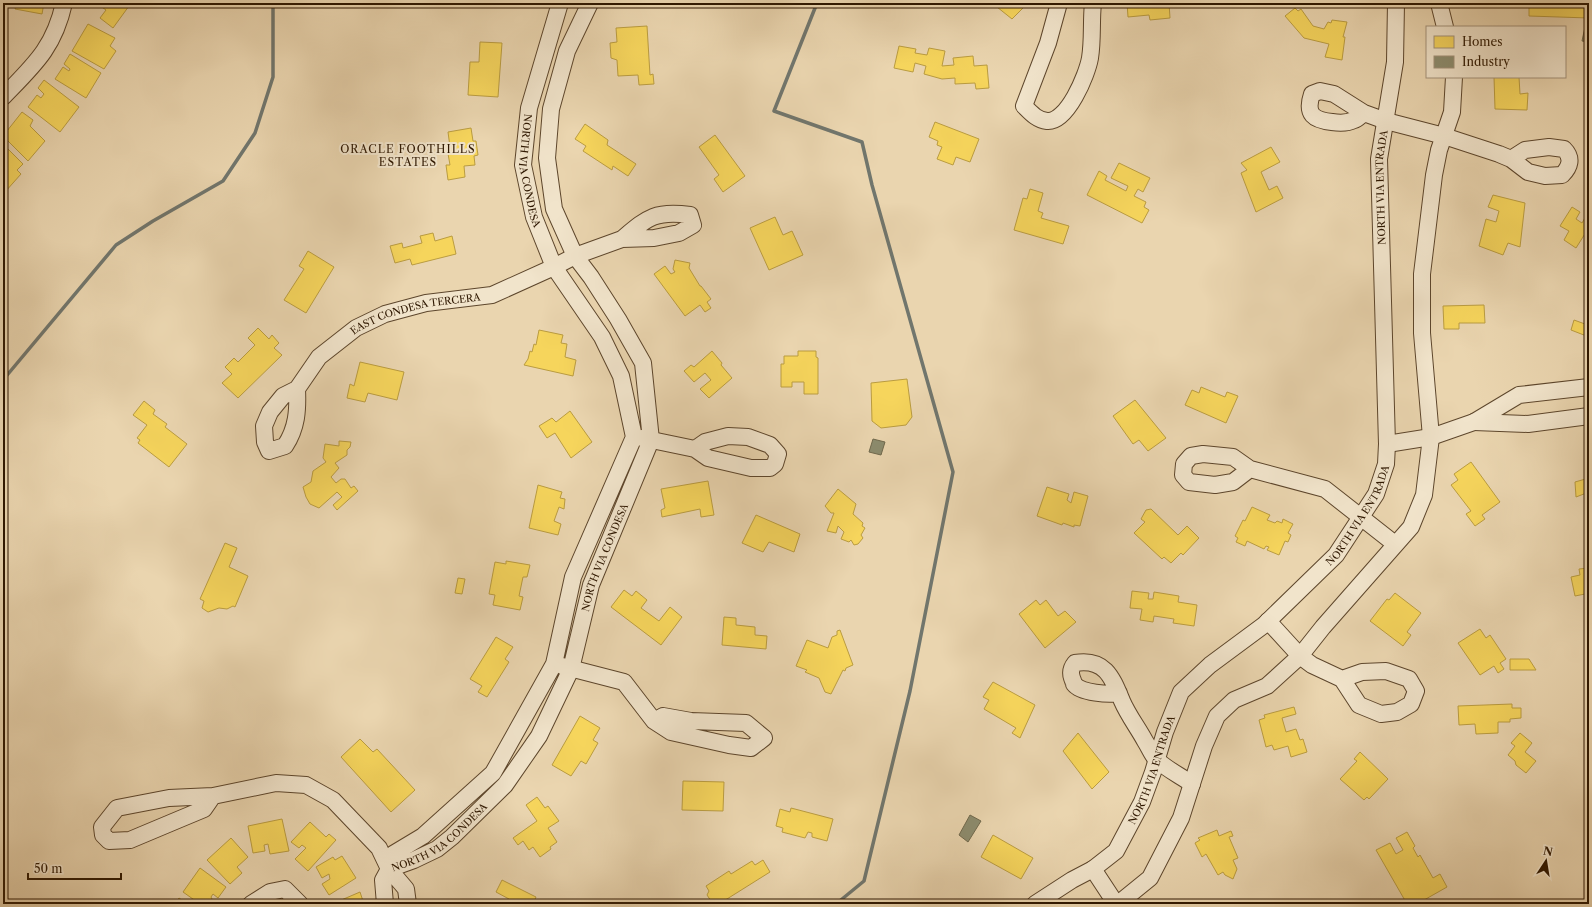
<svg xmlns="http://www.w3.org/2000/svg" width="1592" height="907" font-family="'Libre Caslon Text',serif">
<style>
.homes{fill:#f6d55c;stroke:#ba9c40}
.industry{fill:#8c8c6e;stroke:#70694d}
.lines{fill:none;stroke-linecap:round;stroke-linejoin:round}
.stream{stroke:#71766d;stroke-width:3.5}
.minor-casing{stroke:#5d462c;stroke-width:18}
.minor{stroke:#f1e4cb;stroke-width:16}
.labels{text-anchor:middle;stroke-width:4;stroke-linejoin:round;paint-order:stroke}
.street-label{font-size:10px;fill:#2e1700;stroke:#f1e4cb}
.neighbourhood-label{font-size:11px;letter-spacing:1px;fill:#2e1700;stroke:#f1e4cb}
</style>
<rect width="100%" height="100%" fill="#ead5af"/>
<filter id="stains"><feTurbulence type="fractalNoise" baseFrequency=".005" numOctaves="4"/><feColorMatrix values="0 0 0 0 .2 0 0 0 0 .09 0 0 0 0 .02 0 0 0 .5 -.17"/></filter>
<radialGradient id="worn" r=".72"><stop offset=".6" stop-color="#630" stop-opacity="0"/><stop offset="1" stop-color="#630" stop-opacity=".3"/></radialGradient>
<!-- homes -->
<path class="homes" d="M17,3h27l-2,11 -27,-5z
M96,3h28l5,3 -16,22 -13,-10 6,-8z
M992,3h36l-16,16z
M1127,3h42l1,15 -20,2 -1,-5 -21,2z
M1520,3h69v15l-60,-2v-9h-9z
M1295,8l3,3 3,-2 12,17 11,3 4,-7 3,1 1,-3 15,2 -4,15h2l-3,23 -17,-3 4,-13 -25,-6 -19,-22z
M88,24l27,14 -5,8 6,5 -12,18 -32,-18z
M647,26l3,49 3,-1 1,10 -15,1 -1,-10 -20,1 -1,-16 -6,-2 -1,-15 7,-1 -1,-14z
M480,42l22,1 -4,54 -30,-2 2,-33h9z
M899,46l17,3 -1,4 12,2 2,-7 16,3 -3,15 12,-1 -1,-7 20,-2 1,10 13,-1 2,23 -13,1 -1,-6 -20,1v-6l-13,1 -18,-5 2,-8 -11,-3 -2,9 -19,-4z
M70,54l31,19 -15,25 -31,-19 8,-12 6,4 1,-2 -6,-5z
M1494,77h25l1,17 8,-1 -1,17 -32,-1z
M44,80l35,27 -19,25 -32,-25 9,-12 4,3 3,-4 -6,-6z
M22,112l11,8 -3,6 15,15 -17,20 -25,-25z
M935,122l44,17 -9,23 -14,-5 -3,8 -16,-6 5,-12 -5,-2 1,-4 -9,-4z
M585,124l23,16 -1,5 29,19 -8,12 -15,-10 -1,4 -29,-19 3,-5 -11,-7z
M471,128l2,13h3l2,14 -4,1 1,9 -11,1 1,11 -17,3 -2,-15h4l-3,-17 3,-1 -2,-15z
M715,135l30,41 -22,16 -9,-13 5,-4 -20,-28z
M3,144l20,20 -6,6 4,4 -16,18 -2,-3z
M1271,147l9,15 -19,10 8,18 8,-4 6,12 -27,14 -15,-39 6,-3 -6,-7z
M1119,163l31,15 -7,14 -5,-3 -4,7 12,6 -2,5 5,3 -7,13 -55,-28 12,-24 8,5 -2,4 21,11 2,-5 -17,-8z
M1030,189l13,4 -5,18 5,2 -2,5 28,8 -6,18 -49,-14 9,-32 4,1z
M1493,195l32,8 -5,44 -12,-4 -5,12 -24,-9 7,-27 10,3 3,-11 -11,-4z
M1572,207l8,5 -4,7 6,4 7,-12v18h-1l-12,19 -12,-8 5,-9 -9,-5z
M775,217l8,18 9,-4 11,24 -34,15 -19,-42z
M433,233l2,8 17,-5 4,18 -44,11 -2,-6 -15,4 -5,-17 12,-3 1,5 19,-5 -2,-7z
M308,251l26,16 -28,46 -22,-13 20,-31 -5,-3z
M675,260l15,3 -1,5 11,18h1l10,13 -4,3 4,6 -6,4 -5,-7 -15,11 -31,-42 11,-8 6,8 4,-2 -2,-3z
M1484,305l1,18h-26v6h-15l-1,-23z
M1589,312v25l-18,-7 3,-10 11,4z
M258,328l11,11 3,-4 7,8 -5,5 8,7 -44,43 -16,-15 10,-9 -7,-7 9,-9 4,4 17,-17 -7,-7z
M539,330l24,5 -2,8 6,1 -2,13 11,3 -3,16 -49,-11 4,-6 2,-8 2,1 2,-8 2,1z
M712,351l10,12 -1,2 11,13 -23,20 -9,-9 11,-9 -6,-7 -11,9 -10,-11 7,-6 3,2z
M798,351h18v6l2,1v36h-14v-12h-12v5h-11v-23h3v-8h14z
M360,362l44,10 -7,28 -29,-7 -3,9 -18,-4 3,-14 4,2z
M907,379l5,38 -6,8 -25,3 -9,-7 -1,-38z
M1201,387l24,10 2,-5 11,4 -12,27 -41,-18 7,-15 7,3z
M1135,400l31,38 -18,13 -9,-11 -6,4 -20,-28z
M144,401l11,9 -2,4 14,10 -2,3 22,17 -18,23 -31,-24 2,-3 -3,-2 10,-13 -14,-10z
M570,411l22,31 -21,16 -16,-25 -8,5 -8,-12 13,-8 4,4z
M339,441l12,1 -1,5 -3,3v5l-12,8 4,5 -8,9 5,6 5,-4h4l6,9 3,-2 4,5 -21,19 -4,-5 9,-8 -5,-5 -18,16 -9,-4 -4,-7 -3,-10 8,-5 2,-11 13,-9 -3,-4 2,-14 14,2z
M1471,462l29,40 -18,13 3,4 -10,7 -9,-12 5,-3 -20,-26 7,-5 -4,-6z
M1589,478v14l-13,5 -1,-15z
M708,481l6,34 -13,2 -1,-8 -38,8 -1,-7 4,-2 -4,-19z
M538,485l24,7 -2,6 5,1 -1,10 -5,-2 -5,14 7,3 -3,11 -29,-7z
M1047,487l22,7 -2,6 4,3 3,-11 14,4 -8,30 -6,-1v2l-11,-4 -1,2 -25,-9z
M838,489l18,15 -3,10 10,9 -1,3 3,2 -4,7 2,3 -5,6 -4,1 -3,-5 -2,2 -8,-3 3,-7 -6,-6 -2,7 -9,-2 7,-18h-3l-6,-7z
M1252,507l18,8 -3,5 8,3 2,-2 5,2 1,-4 10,5 -5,9 3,2 -3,7 -3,-1 -6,14 -12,-5 2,-3 -3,-1 -2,3 -17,-8 -2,5 -9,-4 2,-4 -3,-2 8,-16 2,1z
M1151,509l27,26 9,-9 12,12 -16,17 -2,-2 -10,10 -7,-6 -2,2 -28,-26 11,-11 -4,-3 5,-9z
M756,515l44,19 -6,18 -25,-10 -6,10 -21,-9z
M225,543l12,5 -8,19 19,9 -13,31 -2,-1 -6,3 -8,-1 -11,4 -6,-4 2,-7 -4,-2z
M506,561l24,4 -3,12h-4l-4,19 4,1 -3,13 -27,-5 2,-10 -6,-1 6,-32 11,2z
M1589,568v29l-4,-3 -10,2 -4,-19 9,-2 -1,-6z
M458,578l7,1 -3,15 -7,-1z
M624,590l8,6 4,-5 11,9 -6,8 18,13 11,-14 12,10 -21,28 -50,-38z
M1132,591l17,2 -1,6h5l1,-7 25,4 -1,6 19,3 -3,21 -21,-3 1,-4 -20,-3 -1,6 -13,-2 2,-11 -12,-1z
M1395,593l26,20 -14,19 4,3 -8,11 -33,-25 17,-22 2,1z
M1036,600l4,5 6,-5 12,16 7,-5 11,11 -31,26 -26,-34z
M724,617l12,1v7l19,2v8l12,1 -1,13 -44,-4z
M1480,629l6,9 4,-3 16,24 -6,4 4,6 -6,4 -4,-7 -14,9 -22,-32z
M840,630l13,35 -7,3 -1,3 -2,-1 -12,24 -6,-2 -6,-14 -14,-6 2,-2 -11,-4 11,-26 21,8 4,-11 5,-2v-4z
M496,637l17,10 -8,12 4,3 -22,35 -9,-5 4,-6 -12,-7z
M1510,659h19l7,11h-26z
M993,682l42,23 -15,33 -8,-5 4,-5 -32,-19 5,-9 -6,-3z
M1512,704v4h9v10l-11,1v3h-12v11l-22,1 -1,-10 -16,1 -1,-19z
M1294,707l2,7 -14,4 4,14 10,-3 4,11 3,-1 4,13 -16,5 -3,-11 -14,4 -2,-5 -6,2 -7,-27 6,-2 -1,-3z
M580,716l20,12 -7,12 5,3 -12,21 -5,-3 -10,15 -19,-11z
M1078,733l31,39 -17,17 -29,-38z
M1520,733l12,10 -7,9 11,9 -10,12 -10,-8 -1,-4 -7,-6 7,-9 -4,-3z
M360,739l13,13 4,-3 38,41 -24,22 -50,-55z
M1360,752l28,27 -19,20 -2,-2 -3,3 -24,-21 17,-18 -3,-2z
M683,781l41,1 -1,29 -41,-1z
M537,797l8,11 3,-2 11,15 -11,7 9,14 -7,5 1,2 -11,8 -7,-10 -4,3 -6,-9 -5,4 -5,-7 24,-17 -11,-16z
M791,808l42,11 -6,22 -15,-4v-4l-4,-1 -3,6 -23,-6 1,-4 -7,-2 4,-17 10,3z
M282,819l7,32 -19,3 -2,-10 -4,1 1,6 -12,2 -5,-27z
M310,822l16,15 3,-3 7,6 -28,31 -13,-12 11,-11 -4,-3 -3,3 -8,-6z
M1217,830l2,6 12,-5 2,5 -4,1 9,21 -5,2 4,9 -4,10 -8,-4 -2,-3 -5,3 -12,-21 -4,3 -7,-14 5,-3 -2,-2z
M1407,832l8,14 -2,2 5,9 2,-2 13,23 7,-4 7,13 -30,17h-10l-31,-54 14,-7 6,11 7,-4 -7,-12z
M993,835l40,23 -12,21 -40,-22z
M231,838l17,19 -11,10 5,6 -12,11 -23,-24z
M342,856l14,22 -27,17 -7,-11 8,-5 -1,-5 -7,4 -6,-11 17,-10 2,3z
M763,860l7,12 -51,32h-6l-6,-9 2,-4 -3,-5 23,-15 2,3 21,-13 3,4z
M200,868l26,19 -8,11 -5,-4 -2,3 2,4 -2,3h-11l-17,-12z
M502,880l34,17 -3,7h-27l3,-5 -13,-7z
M360,892l4,12h-32z
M179,898l8,6h-13z"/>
<!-- industry -->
<path class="industry" d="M1585,27l4,1v14l-7,-1z
M873,439l12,3 -4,13 -12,-3z
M970,815l11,6 -13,21 -9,-7z"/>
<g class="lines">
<!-- stream -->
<path class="stream" d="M817,3l-43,108 88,31 10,43 81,287 -43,219 -46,190 -28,23
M3,380l113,-135 37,-24 70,-40 32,-48 18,-56v-74"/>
<!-- minor casing -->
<g class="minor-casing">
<g id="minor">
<path id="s1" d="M560,3l-31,105 -6,57 11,52 20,50 48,70 19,39 13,61 -61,140 -19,87 -61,109 -70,63 -30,18 -4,15 25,-9 23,-11 15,-12 53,-52 34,-49 32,-67 20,-84 60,-145 -8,-77 -25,-44 -27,-42 -16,-21 -21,-47 -7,-51 4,-49 16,-58 23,-48"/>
<path d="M1059,3l-11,40 -24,63c7,7 13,14 23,15 20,2 40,-46 43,-63 3,-18 1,-37 3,-55"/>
<path d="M1439,3l6,24"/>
<path d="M3,97c31,-32 51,-49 61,-94"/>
<path d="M1364,113c-3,2 -6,6 -10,7 -6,3 -15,3 -22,2 -18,-2 -27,-7 -20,-28l8,-3 14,3 30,19 22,8 58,15 55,18 12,5 17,13 17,4 17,-1c8,-8 11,-17 2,-26l-15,-2 -24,3 -14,9"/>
<path id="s2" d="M297,389c1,21 0,39 -12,57l-16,5 -4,-9 -1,-16 6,-14 13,-16 14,-7 22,-32 37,-29 29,-14 41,-11 66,-8 62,-28 21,-11 47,-17 32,-1 25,-5 14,-8 -3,-10c-35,-5 -43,3 -68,24"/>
<path d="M1474,422l54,2 61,-8"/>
<path d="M642,438l53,11 13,9 43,10h19l5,-4 3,-10 -8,-9 -22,-8 -20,-1 -23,6 -10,7"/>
<path d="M1387,444l44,-7 43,-15 45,-27 70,-8"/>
<path d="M1250,469l-17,13 -18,3 -26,-3 -6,-7 1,-11 7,-8 12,-2 30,3 17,12 75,20 70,55"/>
<path d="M1268,621l32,35 12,9 30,14 17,26 22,9 16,-2 14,-8 5,-13 -7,-12 -23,-8 -24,1 -20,7"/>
<path d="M562,666l62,16 30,39 17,11 58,13 22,3 13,-10 -18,-15 -55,-2 -28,-5 -9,5"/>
<path d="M1119,693c-10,2 -38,0 -45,-9 0,-1 -2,-6 -2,-6 -2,-6 -1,-10 3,-15 30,-5 37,14 47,38 6,14 16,27 23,40 4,6 7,14 11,18 10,10 25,17 36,25"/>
<path d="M213,796l-9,13 -24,10 -50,21 -21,1 -6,-6 -1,-8 15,-19 52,-10 44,-2 63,-13 30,2 27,15 46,48 10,21"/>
<path d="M1093,869l23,35"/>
<path d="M251,904l19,-12 15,-3 15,15"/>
<path d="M385,904l-2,-24 6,-11 17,20 2,15"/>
<path id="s3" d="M1035,904l37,-24 21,-11 23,-18 26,-49 11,-30 12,-40 16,-40 29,-27 54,-40 72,-70 40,-61 10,-30 1,-20 -8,-285 16,-97 1,-59"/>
<path d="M1118,904l32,-26 31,-60 23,-72 13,-30 17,-16 33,-14 33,-30 23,-29 88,-100 13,-32 7,-58 -9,-104v-59l12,-99 5,-25 13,-38 2,-35"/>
</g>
</g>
<!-- minor -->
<use href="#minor" class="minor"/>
</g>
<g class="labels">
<!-- street labels -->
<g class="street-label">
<text dy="4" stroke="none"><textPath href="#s1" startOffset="173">NORTH VIA CONDESA</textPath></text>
<text dy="4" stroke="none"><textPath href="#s3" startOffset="858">NORTH VIA ENTRADA</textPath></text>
<text dy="4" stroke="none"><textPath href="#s2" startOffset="301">EAST CONDESA TERCERA</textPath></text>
<text dy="4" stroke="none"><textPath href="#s3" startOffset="522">NORTH VIA ENTRADA</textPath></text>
<text dy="4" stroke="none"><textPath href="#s1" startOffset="1372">NORTH VIA CONDESA</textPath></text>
<text dy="4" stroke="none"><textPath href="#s3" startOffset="186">NORTH VIA ENTRADA</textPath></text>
<text dy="4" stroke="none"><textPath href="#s1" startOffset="1036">NORTH VIA CONDESA</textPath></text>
</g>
<!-- neighbourhood labels -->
<g class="neighbourhood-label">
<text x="408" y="153">ORACLE FOOTHILLS<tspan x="408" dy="13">ESTATES</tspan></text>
</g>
</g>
<!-- margin -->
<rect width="1592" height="907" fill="none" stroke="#ead5af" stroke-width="16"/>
<rect x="4" y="4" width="1584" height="899" fill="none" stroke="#2e1700" stroke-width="2"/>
<rect x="8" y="8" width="1576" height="891" fill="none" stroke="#2e1700"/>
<!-- legend -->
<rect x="1426" y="26" width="140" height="52" fill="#f1e4cb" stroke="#a3927a"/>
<rect x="1434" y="36" width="20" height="12" fill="#f6d55c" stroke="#a3927a"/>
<text x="1462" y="46" font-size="12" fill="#2e1700">Homes</text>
<rect x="1434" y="56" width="20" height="12" fill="#8c8c6e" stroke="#a3927a"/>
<text x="1462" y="66" font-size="12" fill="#2e1700">Industry</text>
<!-- north arrow -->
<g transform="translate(1546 861) rotate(12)" stroke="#f1e4cb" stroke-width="3" paint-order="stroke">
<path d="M0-3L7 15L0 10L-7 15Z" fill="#2e1700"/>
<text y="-6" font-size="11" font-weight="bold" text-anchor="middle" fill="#2e1700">N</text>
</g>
<!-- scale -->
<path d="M28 873v6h93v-6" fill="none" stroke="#2e1700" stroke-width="2"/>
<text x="34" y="873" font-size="12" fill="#2e1700" stroke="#f1e4cb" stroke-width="3" paint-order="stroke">50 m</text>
<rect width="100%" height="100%" filter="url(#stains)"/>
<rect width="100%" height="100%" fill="url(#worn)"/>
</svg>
